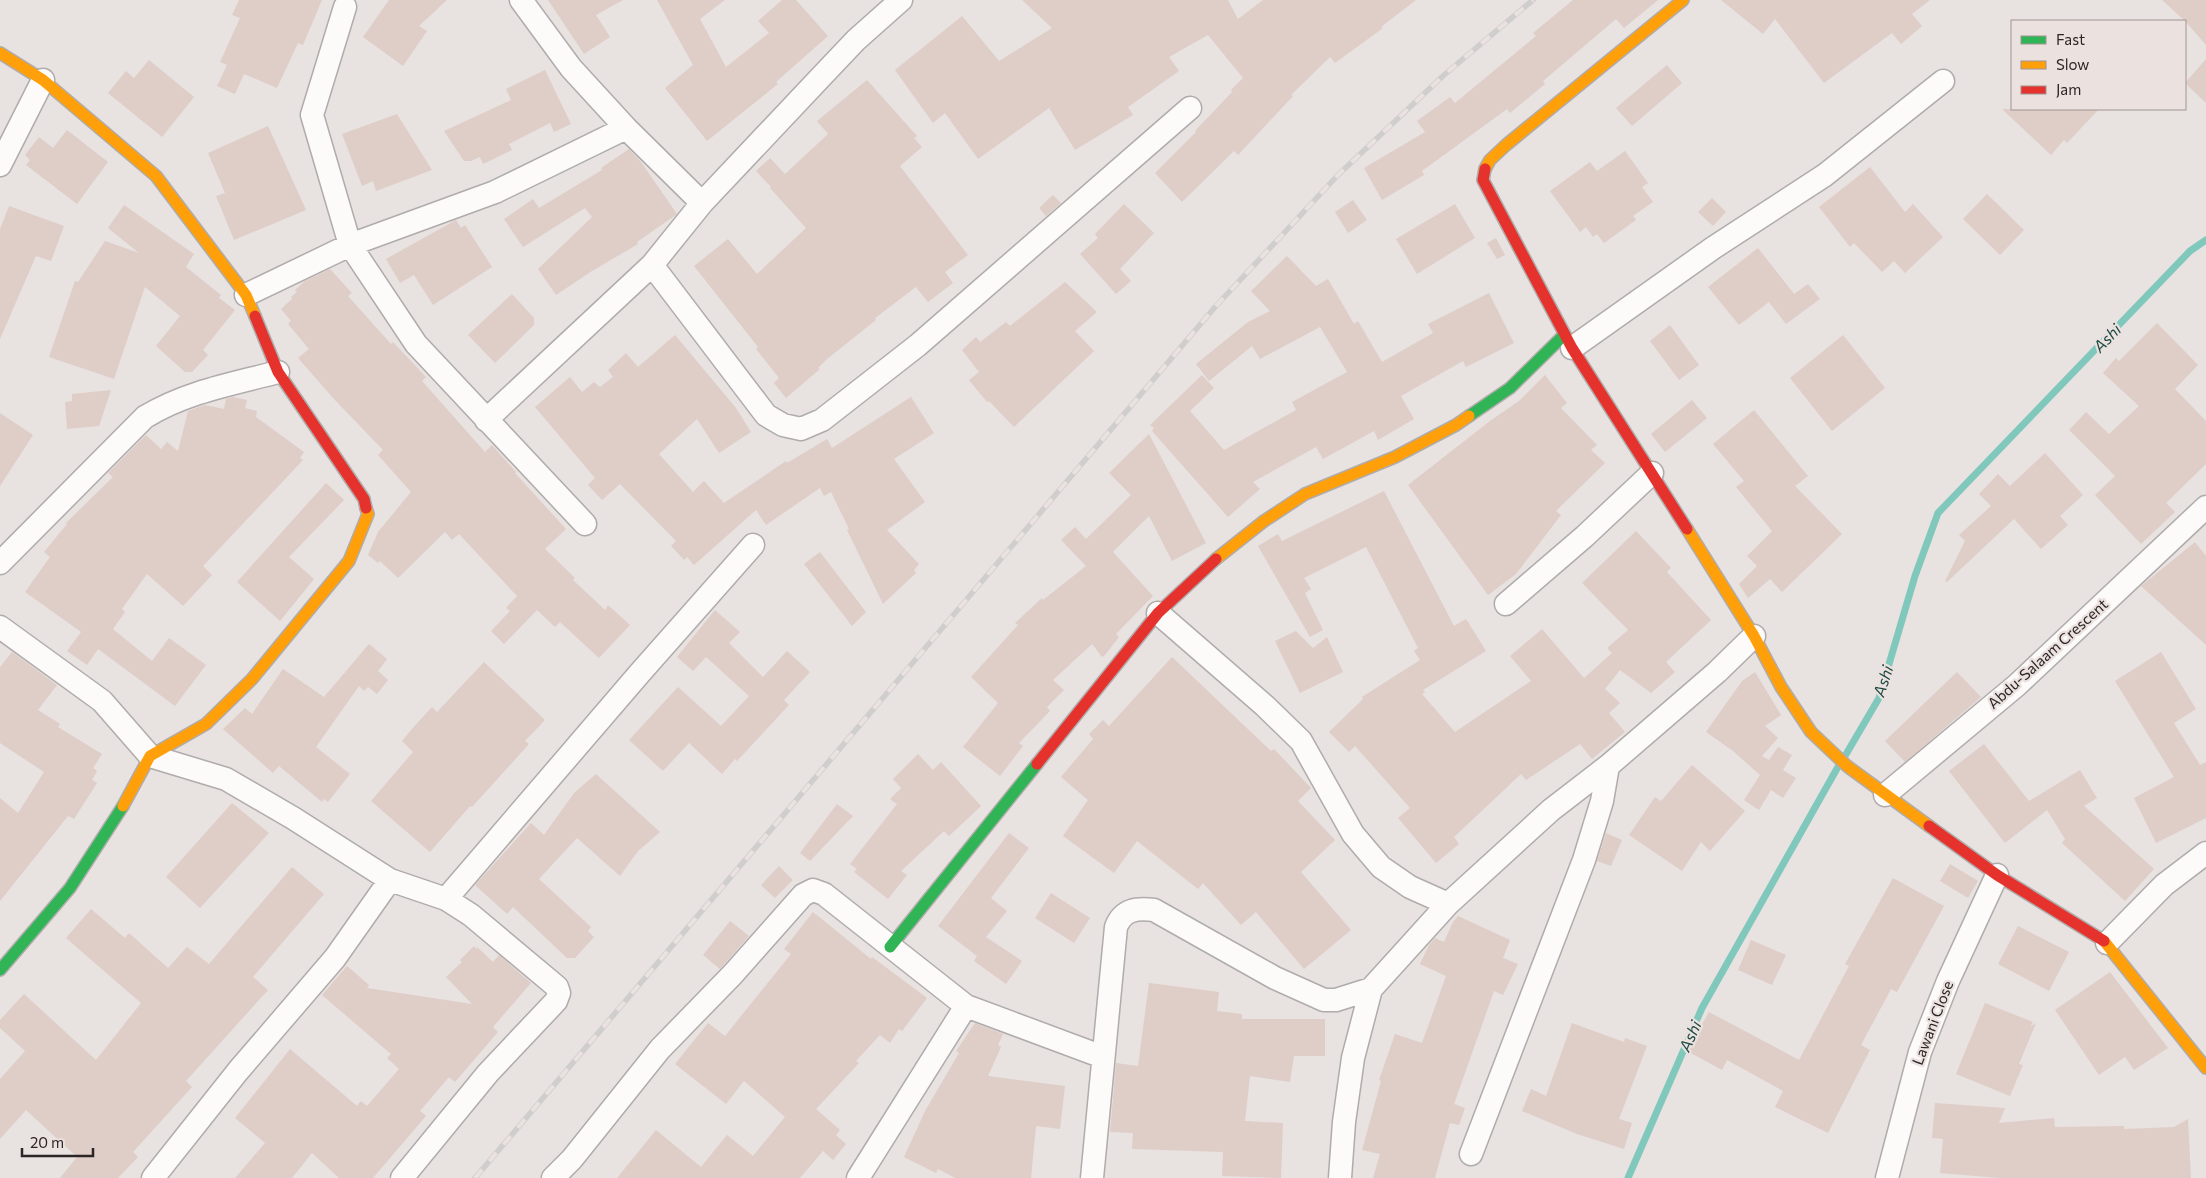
<svg xmlns="http://www.w3.org/2000/svg" width="2206" height="1178" font-family="Commissioner,sans-serif">
<style>
.lines{fill:none;stroke-linecap:round;stroke-linejoin:round}
.stream{stroke:#81c8bc;stroke-width:7}
.building{fill:#dfcdc8}
.street-casing{stroke:#afacab;stroke-width:25}
.fast-casing{stroke:#afacab;stroke-width:14}
.slow-casing{stroke:#afacab;stroke-width:14}
.jam-casing{stroke:#afacab;stroke-width:14}
.street{stroke:#fcfbfa;stroke-width:22}
.fast{stroke:#30b455;stroke-width:11}
.slow{stroke:#ff9f0a;stroke-width:11}
.jam{stroke:#e5322d;stroke-width:11}
.rail-casing{stroke:#cfcecd;stroke-width:5.5}
.rail{stroke:#ebe1de;stroke-width:4;stroke-dasharray:11;stroke-linecap:butt}
.labels{text-anchor:middle;stroke-width:4.5;stroke-linejoin:round;paint-order:stroke}
.street-label{font-size:15px;fill:#2a2625;stroke:#ebe1de}
.water-label{font-size:16px;font-style:italic;fill:#1c4a43;stroke:#ebe1de}
</style>
<rect width="100%" height="100%" fill="#e8e2e1"/>
<g class="lines">
<!-- stream -->
<path class="stream" d="M1845,756l34,-58 36,-122 23,-63 252,-262 16,-11
M1628,1178l74,-170 137,-243"/>
</g>
<!-- building -->
<path class="building" d="M239,0h83l-19,45 -5,-2 -21,45 -33,-14 -9,20 -18,-8 10,-21 -7,-3 20,-44 -8,-3z
M389,0h58l-28,26 8,5 -24,35 -40,-29z
M548,0h75l-27,15 14,22 -26,17z
M657,0h68l-25,19 26,48 43,-34 -11,-12 24,-21h14l32,36 -52,46 2,2 -71,57 -42,-53 28,-23z
M1022,0h206l10,19 25,-19h153l-35,27 2,1 -48,35 -5,-6 -39,38 2,1 -55,59 -4,-4 -52,51 -27,-29 41,-41 -1,-1 37,-39 -1,-2 12,-12 -35,-43 -39,22 10,14 -51,36 5,8 -58,35 -26,-42 -71,51 -33,-46 -12,10 -38,-53 67,-54 37,45 53,-33z
M1573,0h85l-34,28 -8,-9 -73,62 2,3 -35,29 -3,-4 -85,62 2,4 -42,25 -18,-32 61,-36 -8,-11 33,-24 5,6 81,-67 -3,-3z
M1721,0h209l-18,14 10,12 -21,18 -9,-11 -68,50 -49,-64 -12,15z
M2162,0h44v45l-21,-24z
M2206,59v44l-21,-20z
M149,60l45,37 -32,40 -54,-44 18,-22 8,7z
M1667,65l15,18 -50,43 -16,-18z
M545,70l26,54 -17,8 -4,-9 -41,21 3,6 -29,14 -3,-7 -9,4h-7l-20,-30 67,-31 -5,-11z
M867,80l50,56 -3,2 8,9 -22,19 68,89 -23,17 8,11 -25,19 -12,-15 -41,31 1,2 -49,39 -9,9 2,1 -34,29 -12,-15 5,-5 -23,-29 2,-2 -64,-81 34,-27 29,35 49,-46 -36,-40 1,-1 -15,-16 14,-13 15,16 43,-40 -11,-13z
M2002,109h97l-32,34 -3,-3 -13,15z
M397,114l35,56 -56,21 -3,-10 -11,5 -20,-52z
M268,126l38,84 -72,30 -18,-44 9,-3 -17,-40z
M67,130l41,32 -31,42 -51,-39 4,-5 -5,-5 14,-18 14,11z
M629,149l12,13 36,52 -40,28 1,2 -46,27 -36,24 -18,-26 54,-52 -7,-9 -62,39 -19,-28 29,-20 6,9 63,-38 -1,-2z
M1625,151l23,32 -6,4 11,15 -20,14 3,4 -32,23 -7,-9 -4,3 -7,-10 -6,5 -30,-41 40,-29 7,9z
M1870,167l35,45 8,-8 30,33 -38,36 -11,-12 -12,11 -28,-29 -4,4 -31,-40z
M1987,194l37,36 -24,25 -37,-36z
M1053,195l8,8 -15,13 -7,-8z
M1712,198l14,14 -13,14 -15,-14z
M1353,200l14,20 -19,13 -13,-21z
M1124,204l30,29 -34,36 11,12 -15,13 -36,-40 18,-16 -3,-4z
M1455,204l20,34 -58,36 -21,-35z
M124,205l70,49 -8,13 35,28 -2,3 16,12 -32,40 5,5 -16,17h-7l-29,-26 24,-30 -35,-29 -31,92 -65,-22 26,-76 3,1 27,-41 34,12 -31,-25z
M9,206l55,20 -13,35 -15,-5 -36,83v-110z
M456,220l5,8 4,-3 27,42 -59,38 -19,-30 -14,8 -14,-24z
M1496,238l9,17 -8,4 -10,-16z
M1758,248l36,46 14,-10 12,15 -34,25 -17,-22 -30,23 -31,-38z
M1287,256l29,30 12,-7 26,45 4,-3 24,41 51,-29 -5,-9 61,-31 25,50 -48,24 -3,-6 -62,35 13,23 -36,21 -4,-9 -51,28 -7,-12 -63,35 7,7 -32,28 -76,-86 2,-3 -4,-3 52,-50 12,13 -24,23 34,39 72,-40 -4,-8 55,-30 -27,-45 -60,32 -8,-13 -43,35 -13,-17 52,-42 22,-11 -19,-20z
M330,269l22,24 -4,3 43,48 2,-2 33,35 -4,4 63,71 7,-7 24,27 -1,1 51,56 -21,20 30,29 -2,2 32,30 3,-5 22,20 -31,33 -39,-36 -5,5 -18,-17 -33,34 -13,-13 19,-20 -4,-3 11,-12 -58,-62 -7,6 -7,-8 -47,46 -18,-17 -2,2 -10,-8 10,-23 33,-40 -33,-37 5,-5 -49,-51 -36,-41 11,-9 -21,-25 3,-3 -10,-12 11,-10 -1,-2 6,-5 -2,-2 10,-9z
M1065,282l32,30 -22,19 19,20 -80,76 -25,-26 -2,1 -18,-22 10,-8 -17,-22 14,-13 4,5 26,-20 4,4z
M512,294l22,24v7l-39,38 -27,-28z
M2157,323l41,42 -23,24 31,32v43l-40,39 9,9 -34,32 -46,-49 20,-19 -46,-46 17,-18 23,22 30,-28 -36,-33 13,-15 3,3z
M1670,325l29,40 -20,15 -29,-39z
M675,335l61,73 15,24 -32,21 -22,-34 -38,35 34,38 11,-11 20,22 62,-42 1,2 40,-24 5,9 79,-51 23,36 -40,26 31,43 -38,28 32,34 -5,6 2,3 -33,31 -36,-74 2,-1 -18,-37 -7,4 -4,-8 -54,37 -10,-15 -62,55 -7,-8 -3,3 -13,-14 5,-5 -56,-57 -18,16 -14,-15 7,-7 -60,-71 35,-30 12,15 12,-10 6,5 13,-10 -5,-7 18,-17 12,14z
M1843,335l42,53 -53,43 -42,-53z
M1545,375l22,28 -6,5 36,37 -6,5 14,13 -49,48 5,4 -45,59 -28,21 -80,-110 82,-64 29,-20z
M111,390l-12,36 -32,3 -2,-27 7,-1v-7z
M233,397l14,3 -2,8 12,3 -1,6 48,35 -4,6 3,2 -100,106 9,9 -29,31 -36,-32 -25,35 3,3 -12,17 39,32 17,-23 37,27 -31,41 -77,-57 -11,16 -20,-14 14,-19 -56,-40 25,-35 -6,-5 23,-28 -1,-1 47,-46 -5,-4 38,-38 15,14 6,-7 11,9 10,-40 17,-6 19,4 2,-10z
M1692,400l15,18 -42,34 -14,-18z
M1754,410l54,66 -13,10 47,48 -60,58 -12,-13 -22,19 -9,-14 18,-18 -10,-10 25,-25 -36,-44 8,-6 -31,-37z
M0,413l33,22 -33,51z
M1149,434l57,109 -34,18 -23,-45 -36,36 40,44 -37,38 3,3 -14,18 -3,2 -10,-13 -39,36 11,10 -17,17 3,4 -31,32 4,3 -23,30 -37,-29 35,-44 -27,-26 47,-52 -3,-2 27,-25 1,2 43,-34 -25,-26 14,-13 11,12 45,-44 -22,-22z
M2045,453l38,42 -23,21 8,9 -27,24 -27,-30 -67,63 -2,-1 20,-40 -6,-6 32,-29 -12,-12 19,-20 12,12z
M326,483l18,17 -55,57 25,22 -34,42 -43,-39z
M1384,491l70,135 12,-7 20,32 -63,39 2,2 -3,2 33,38 76,-51 -21,-25 32,-27 42,49 28,-25 -5,-5 21,-18 -46,-47 54,-52 35,37 -4,4 44,48 -45,42 9,10 -24,21 -31,-23 -15,19 15,14 -11,10 16,19 -33,27 -12,-15 -54,36 -5,-6 -67,63 5,7 -23,19 -38,-45 12,-10 -55,-62 -6,6 -20,-20 34,-33 -1,-2 58,-37 -6,-9 4,-3 -52,-101 -62,31 7,11 -6,4 18,37 -13,7 -52,-91 20,-12 4,7z
M2195,542l11,14v89l-65,-59z
M820,552l46,60 -14,14 -48,-62z
M715,610l25,22 -11,11 34,34 24,-26 23,21 -26,28 5,5 -52,56 -2,-2 -13,15 -33,-31 -26,28 -34,-31 49,-53 43,39 28,-30 -43,-39 -13,14 -16,-14z
M1296,631l17,17 14,-11 16,35 -43,21 -25,-52z
M369,644l18,15 -9,12 10,9 -11,14 -9,-7 -4,4 -5,-5 -43,61 34,27 -22,28 -4,-3 -2,3 -43,-36 -6,7 -50,-44 22,-21 7,6 31,-45 41,28z
M12,652l45,33 -19,25 22,14 -2,3 44,27 -9,14 4,3 -5,9 5,3 -23,36 -6,-3 -68,85v-103l18,15 26,-41 -44,-29v-76z
M2161,652l35,57 -22,14 26,42 6,-3v56l-50,25 -22,-45 40,-21 -59,-96z
M1172,657l99,94 3,-2 37,39 -13,13 37,39 -34,32 50,58 -47,39 -48,-57 -15,13 -38,-42 -5,6 -61,-48 -23,32 -51,-37 25,-36 -27,-23 32,-38 -4,-5 14,-14 6,6z
M484,662l61,58 -20,21 4,3 -57,63 -2,-1 -40,46 -59,-51 42,-49 -11,-11 9,-11 21,-23 5,5z
M1755,672l26,43 -16,11 13,12 -16,18 7,4 9,-13 14,8 -9,15 13,8 -13,20 -12,-8 -12,20 -15,-10 16,-25 -27,-24 -27,-19 36,-51z
M1957,672l24,25 -76,65 -20,-21z
M1984,744l45,57 51,-31 17,28 -13,8 70,63 -29,32 -63,-58 3,-4 -18,-29 -42,33 -56,-72z
M918,754l15,16 8,-8 40,44 -32,30 -5,-5 -43,40 6,4 -19,24 -34,-27 3,-3 -7,-5 47,-60 -7,-5 11,-11 -8,-9z
M1692,765l53,46 -35,40 -9,-9 -19,29 -53,-36 26,-38 6,4z
M596,774l64,58 -22,19 -18,25 -43,-38 -38,41 52,48 -3,4 6,6 -19,21h-8l-54,-51 -6,7 -32,-29 56,-62 13,12 30,-42z
M232,803l37,30 -69,75 -34,-31z
M837,804l16,12 -43,45 -10,-8z
M1009,833l20,15 -38,50 16,13 -21,26 36,24 -16,23 -32,-23 3,-5 -39,-30z
M1606,833l16,7 -11,26 -14,-5z
M1950,864l28,17 -10,17 -28,-17z
M779,866l14,14 -18,18 -14,-13z
M292,867l32,27 -71,83 15,13 -82,91 6,6 -59,65 5,5 -20,21h-58l17,-21 -51,-47 -26,29v-60l25,-28 -25,-23v-8l24,-26 72,66 45,-57 -75,-65 25,-29 34,29 4,-5 39,35 19,-21 22,17z
M1893,878l51,28 -47,86 -6,-3 -30,56 9,5 -42,83 -53,-26 8,-16 -56,-31 -5,10 -35,-19 22,-39 90,48 50,-94 -4,-2z
M1051,893l39,25 -16,25 -39,-25z
M813,912l58,47 1,-2 55,41 -25,33 -3,-2 -9,14 -10,-8 -24,26 3,2 -43,46 24,21 -4,5 10,9 -13,16 -10,-9 -23,27h-183l39,-48 45,37 26,-32 26,21 32,-39 -41,-36 -18,23 -51,-40 33,-41 17,13 66,-82 -7,-5z
M1458,916l52,24 -7,18 15,6 -15,31 -9,-4 -40,113 11,4 -6,17 -9,-2 -15,55h-62l7,-24 -18,-4 19,-69 -2,-1 16,-46 27,9 24,-67 -26,-12 9,-19 6,-7 9,4 9,-20z
M730,921l19,15 -29,33 -17,-14z
M2018,926l51,26 -20,39 -51,-27z
M1751,940l35,15 -14,30 -34,-15z
M474,946l2,3 1,-2 16,15 6,-7 32,28 -38,44 5,5 -43,50 -6,-5 -29,34 6,5 -53,62h-34l-27,-25 -20,25h-57l30,-35 -30,-25 55,-69 67,57 4,-5 6,5 32,-37 -12,-11 4,-4 -69,-59 25,-29 22,19 -2,3 105,16 -26,-27 16,-15 -2,-2z
M2110,972l58,76 -34,22 -9,-13 -26,18 -44,-65z
M1149,983l70,9 -2,19 25,3v5h83v37h-31l-4,26 -40,-6 -5,45 38,2 -2,55 -59,-2 1,-24 -91,-3 1,-16 -23,-1 6,-69 22,3z
M1985,1003l48,19 -3,5 6,-4 -17,41 4,1 -13,31 -54,-22z
M975,1023l28,11 -5,11 3,2 -13,29 77,10 -5,43 -24,-3 -5,52h-76l-17,-9 -2,4 -32,-16 21,-46 34,-58 -3,-2z
M1572,1023l52,19 1,-4 22,8 -28,73 13,4 -8,26 -47,-15 -55,-23 9,-22 15,7z
M1935,1103l70,5 -6,15 55,-5 1,9 69,-1v3l50,-2 14,-8 3,59h-191l-60,-5 3,-34 -11,-1z"/>
<g class="lines">
<!-- street casing -->
<g class="street-casing">
<path id="street" d="M521,0l50,68 55,60 76,75
M345,7l-33,108 38,130 66,99 169,180
M0,165l43,-85
M652,265l114,150 17,10 18,4 21,-9 96,-75 272,-237
M246,295l104,-50 145,-53 131,-64
M1572,348l141,-100 112,-73 118,-94
M486,420l166,-155 50,-62 117,-124 37,-39 45,-40
M0,563l145,-146c41,-25 87,-33 133,-45
M1506,604l79,-68 67,-63
M1158,613l107,93 36,35 52,93 28,33 29,20 38,17
M0,627l102,74 48,55 76,23 67,39 97,62 56,19 25,16 86,72 2,6 -3,8 -68,72 -86,105
M1885,795l132,-110 189,-178
M446,899l193,-225 114,-129
M2107,943l57,-58 42,-32
M1471,1154l113,-294 18,-59 6,-35
M153,1178l85,-107 97,-113 55,-78
M553,1178l19,-19 88,-110 73,-75 70,-79 10,-5 11,4 142,112 137,51
M858,1178l108,-172
M1092,1178l24,-251c7,-18 21,-19 38,-17l121,68 49,22h12l35,-11
M1340,1178l4,-56 9,-64 18,-69 77,-85 103,-94 57,-44 109,-94 37,-36
M1887,1178l33,-126 28,-71 49,-106"/>
</g>
<!-- fast casing -->
<g class="fast-casing">
<path id="fast" d="M1469,416l41,-28 54,-53
M890,947l147,-183
M0,970l70,-82 53,-82"/>
</g>
<!-- slow casing -->
<g class="slow-casing">
<path id="slow" d="M0,53l43,27 113,96 90,119 9,21
M1485,169l5,-9 16,-15 177,-145
M1687,529l67,107 27,51 30,45 36,34 82,60
M1216,559l48,-38 41,-27 90,-37 61,-32 13,-9
M123,806l27,-50 56,-32 46,-45 97,-118 19,-47 -2,-6
M2104,941l102,127"/>
</g>
<!-- jam casing -->
<g class="jam-casing">
<path id="jam" d="M1485,169l-2,11 89,168 115,181
M255,316l23,56 86,127 2,9
M1037,764l121,-151 58,-54
M1929,826l68,49 107,66"/>
</g>
<!-- street -->
<use href="#street" class="street"/>
<!-- fast -->
<use href="#fast" class="fast"/>
<!-- slow -->
<use href="#slow" class="slow"/>
<!-- jam -->
<use href="#jam" class="jam"/>
<!-- rail casing -->
<g class="rail-casing">
<path id="rail" d="M475,1178l740,-871 123,-132 106,-100 89,-75"/>
</g>
<!-- rail -->
<use href="#rail" class="rail"/>
</g>
<g class="labels">
<!-- street labels -->
<g class="street-label">
<text transform="translate(2048 654) rotate(-42)" y="5">Abdu-Salaam Crescent</text>
<text transform="translate(1933 1023) rotate(-69)" y="5">Lawani Close</text>
</g>
<!-- water labels -->
<g class="water-label">
<text transform="translate(2107 338) rotate(-46)" y="6">Ashi</text>
<text transform="translate(1883 681) rotate(-72)" y="6">Ashi</text>
<text transform="translate(1690 1036) rotate(-66)" y="6">Ashi</text>
</g>
</g>
<!-- legend -->
<rect x="2011" y="20" width="175" height="90" fill="#ebe1de" stroke="#9e9694"/>
<rect x="2021" y="36" width="25" height="8" fill="#30b455" stroke="#9e9694"/>
<text x="2056" y="45" font-size="15" fill="#2a2625">Fast</text>
<rect x="2021" y="61" width="25" height="8" fill="#ff9f0a" stroke="#9e9694"/>
<text x="2056" y="70" font-size="15" fill="#2a2625">Slow</text>
<rect x="2021" y="86" width="25" height="8" fill="#e5322d" stroke="#9e9694"/>
<text x="2056" y="95" font-size="15" fill="#2a2625">Jam</text>
<!-- scale -->
<path d="M22 1148v8h71v-8" fill="none" stroke="#2a2625" stroke-width="2.5"/>
<text x="30" y="1148" font-size="15" fill="#2a2625" stroke="#ebe1de" stroke-width="4" paint-order="stroke">20 m</text>
</svg>
